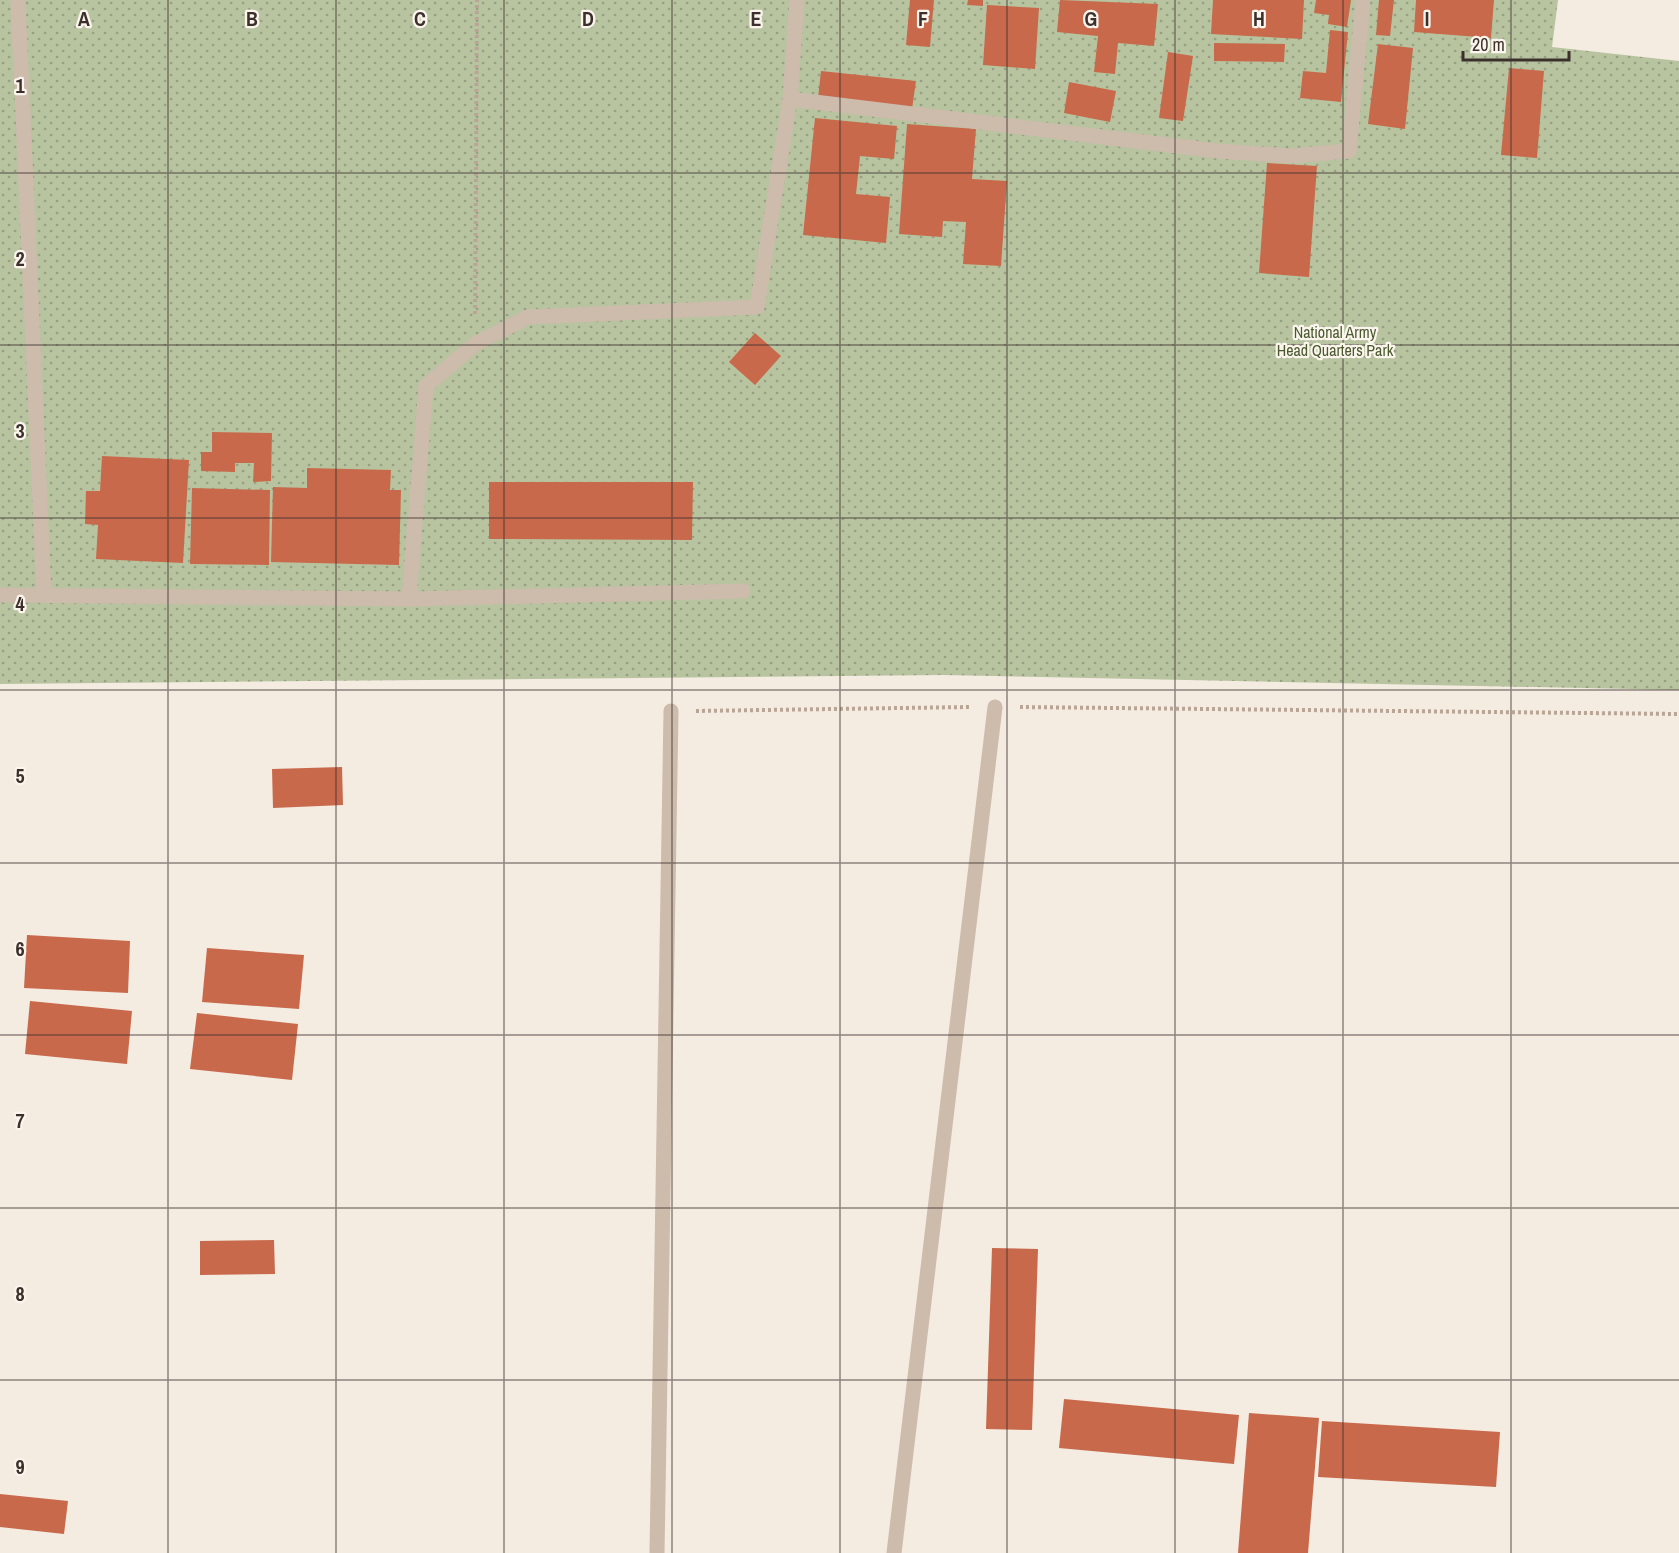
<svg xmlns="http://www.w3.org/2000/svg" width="1679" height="1553" font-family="'Archivo Narrow',sans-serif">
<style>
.park{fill:url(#park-dots)}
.building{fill:#c8694b}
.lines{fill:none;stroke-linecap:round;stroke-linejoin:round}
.path{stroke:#b9a596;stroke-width:4;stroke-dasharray:3 3;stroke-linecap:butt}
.minor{stroke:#cdbbac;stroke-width:15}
.grid{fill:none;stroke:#3b302b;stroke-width:1.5;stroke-opacity:0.55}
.labels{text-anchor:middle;stroke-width:4.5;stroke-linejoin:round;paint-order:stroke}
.park-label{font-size:16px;fill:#4a5a2e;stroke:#fbf5ee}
.grid-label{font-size:20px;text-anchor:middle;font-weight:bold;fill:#3b302b;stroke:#fbf5ee;stroke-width:4.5;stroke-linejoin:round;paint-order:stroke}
</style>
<defs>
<pattern id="park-dots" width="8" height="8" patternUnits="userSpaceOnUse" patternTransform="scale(1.5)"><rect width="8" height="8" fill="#b8c4a0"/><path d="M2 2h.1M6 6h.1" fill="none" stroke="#97a083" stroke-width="1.8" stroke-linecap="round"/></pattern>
</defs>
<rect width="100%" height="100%" fill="#f4ebe1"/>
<!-- park -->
<path class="park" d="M0,0h1558l-6,47 127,14v629l-735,-15 -944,9z"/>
<!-- building -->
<path class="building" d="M910,0h24l-4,47 -24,-2z
M968,0h15v6l-16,-1z
M1060,0l98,4 -4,42 -36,-3 -3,31 -21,-2 4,-36 -41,-4z
M1213,0h91l-2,39 -91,-5z
M1316,0h35l-4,27 -19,-3 1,-9 -15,-2z
M1379,0h15l-4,36 -14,-1z
M1416,0h78l-3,38 -77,-6z
M987,5l52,3 -4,61 -52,-4z
M1330,30l18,2 -7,70 -41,-4 3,-27 23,2z
M1214,43l71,1 -1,18 -70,-1z
M1378,44l35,4 -8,81 -37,-5z
M1168,52l25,4 -10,65 -24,-3z
M1509,68l35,3 -7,87 -36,-3z
M821,71l95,10 -4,28 -94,-11z
M1069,82l47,9 -6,31 -46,-9z
M815,118l82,8 -3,33 -34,-3 -4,38 34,3 -4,46 -83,-8z
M907,124l69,5 -4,50 35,2 -6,85 -38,-2 3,-42 -23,-1 -1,16 -43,-3z
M1267,163l50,3 -8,111 -50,-4z
M755,333l26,23 -26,29 -26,-23z
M212,432l60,1 -1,48 -18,1 1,-19h-19v9l-34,-1v-19h11z
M102,456l87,4 -6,103 -87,-4 2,-34 -13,-1 1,-33h14z
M307,468l84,2 -1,20h11l-2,75 -128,-3 2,-75 34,1z
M489,482h204l-1,58 -203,-1z
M192,488l78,2 -1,75 -79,-1z
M342,767l1,38 -70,3 -1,-39z
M27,935l103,6 -2,52 -104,-5z
M207,948l97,7 -5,54 -97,-7z
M30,1001l102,10 -5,53 -102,-10z
M197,1013l101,11 -6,56 -102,-11z
M274,1240l1,34 -75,1v-34z
M992,1248l46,1 -6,181 -46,-1z
M1064,1399l175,16 -5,49 -175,-16z
M1249,1413l70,5 -11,135h-70z
M1322,1421l178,11 -4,55 -178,-10z
M0,1494l68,7 -4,33 -64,-7z"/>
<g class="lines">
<!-- path -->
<path class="path" d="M475,314l2,-314
M1020,707l659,7
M696,711l274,-4"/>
<!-- minor -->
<path class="minor" d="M18,0l26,596
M790,99l428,52 72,5 59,-5 14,-151
M0,595l409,4 17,-213 49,-42 53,-27 229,-10 33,-208 7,-99
M409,599l334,-8
M657,1553l14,-842
M894,1553l101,-846"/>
</g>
<!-- grid -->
<path class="grid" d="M168,0v1553M336,0v1553M504,0v1553M672,0v1553M840,0v1553M1007,0v1553M1175,0v1553M1343,0v1553M1511,0v1553M0,173h1679M0,345h1679M0,518h1679M0,690h1679M0,863h1679M0,1035h1679M0,1208h1679M0,1380h1679"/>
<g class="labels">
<!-- park labels -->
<g class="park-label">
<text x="1335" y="338">National Army<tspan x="1335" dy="18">Head Quarters Park</tspan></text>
</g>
</g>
<g class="grid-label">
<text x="84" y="26">A</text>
<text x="252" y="26">B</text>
<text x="420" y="26">C</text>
<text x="588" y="26">D</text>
<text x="756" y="26">E</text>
<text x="923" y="26">F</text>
<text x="1091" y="26">G</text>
<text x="1259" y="26">H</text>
<text x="1427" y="26">I</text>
<text x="20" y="93">1</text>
<text x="20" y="266">2</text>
<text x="20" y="438">3</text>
<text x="20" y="611">4</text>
<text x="20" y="783">5</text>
<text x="20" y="956">6</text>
<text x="20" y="1128">7</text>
<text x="20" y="1301">8</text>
<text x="20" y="1474">9</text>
</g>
<!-- scale -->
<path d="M1463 51v9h106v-9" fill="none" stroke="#3b302b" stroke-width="3"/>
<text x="1472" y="51" font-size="18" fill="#3b302b" stroke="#fbf5ee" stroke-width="4.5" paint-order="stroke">20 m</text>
</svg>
